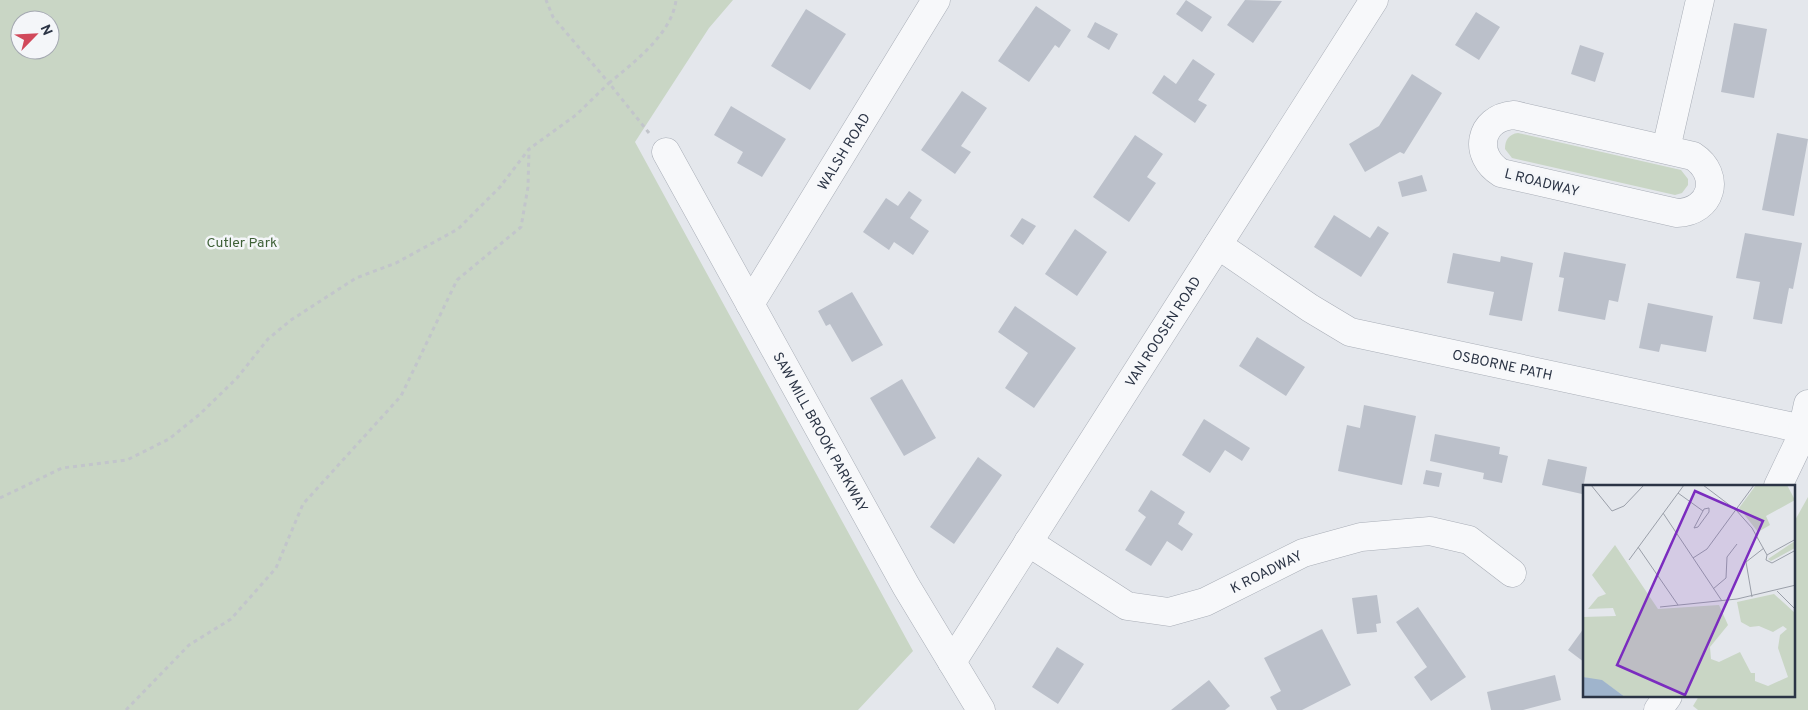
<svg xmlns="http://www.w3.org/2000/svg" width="1808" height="710" font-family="Overpass,sans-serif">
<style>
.green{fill:#c9d6c5;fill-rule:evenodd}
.building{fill:#bbc0ca}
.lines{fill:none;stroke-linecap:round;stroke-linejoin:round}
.minor-casing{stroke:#a9aeb7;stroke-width:29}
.path{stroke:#c2c5cb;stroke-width:3;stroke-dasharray:4 4;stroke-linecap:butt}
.minor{stroke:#f7f8fa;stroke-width:28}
.labels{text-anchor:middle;stroke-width:5;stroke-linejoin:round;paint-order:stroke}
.street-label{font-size:14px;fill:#2b3445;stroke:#f4f6f9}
.park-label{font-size:14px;fill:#3f6138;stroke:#f4f6f9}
.inset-road{fill:none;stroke:#9a9fa9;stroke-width:1}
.view{fill:#7b2cbf;fill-opacity:0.15;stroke:#7b2cbf;stroke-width:2.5}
.inset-edge{fill:none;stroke:#2b3445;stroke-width:2.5}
</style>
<rect width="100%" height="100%" fill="#e4e7ec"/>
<!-- green -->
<path class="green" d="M0,0h733l-24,28 -74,114 278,509 -55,59h-858zM20,20h30v30h-30z
M1518,133l163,37 7,9v6l-6,8 -7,2 -163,-37 -7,-9c0,-9 4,-15 13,-16z
M1808,497v213h-110l-5,-4 6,-10h95v-174z"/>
<!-- building -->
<path class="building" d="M1186,0l26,17 -10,15 -26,-18z
M1245,0l37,1 -29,42 -26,-18z
M1036,6l35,24 -12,18 -4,-3 -26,37 -31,-21z
M806,9l40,25 -36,56 -39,-24z
M1476,12l24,15 -21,33 -24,-15z
M1095,22l23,12 -9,16 -22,-13z
M1734,23l33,6 -13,69 -33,-6z
M1580,45l24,8 -9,29 -24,-8z
M1193,59l22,15 -17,26 9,5 -12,18 -43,-30 12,-18 12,9z
M1412,74l30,19 -38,61 -4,-2 -35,20 -16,-28 30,-18z
M962,91l25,17 -26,38 10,6 -16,22 -34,-24z
M731,106l55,33 -24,38 -25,-14 6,-11 -29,-17z
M1777,133l31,6 -14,77 -32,-6z
M1135,135l28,19 -16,23 9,6 -27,39 -36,-25z
M1422,175l5,16 -25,6 -4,-15z
M909,191l13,9 -12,18 19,13 -16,24 -19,-13 -5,8 -26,-18 23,-34 12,8z
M1334,215l36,23 8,-12 11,7 -28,44 -47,-30z
M1022,218l14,8 -13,19 -13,-9z
M1075,229l32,23 -30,44 -32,-22z
M1745,233l57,10 -9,46 -4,-1 -7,36 -29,-5 7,-37 -24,-4z
M1564,252l62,12 -8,38 -9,-2 -4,20 -47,-9 6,-33 -5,-1z
M1453,253l47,9 1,-6 32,7 -11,58 -33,-6 5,-23 -47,-9z
M852,292l31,53 -31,17 -22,-38 -4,2 -8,-15z
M1648,303l65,13 -7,36 -45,-8 -2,8 -20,-4z
M1015,306l61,42 -42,60 -29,-20 23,-35 -30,-21z
M1257,337l48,30 -19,29 -47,-30z
M902,379l34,59 -32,18 -34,-58z
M1364,405l52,11 -14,69 -64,-14 9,-46 13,3z
M1204,419l46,29 -8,13 -17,-11 -15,23 -28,-18z
M1435,434l65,13 -1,7 9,2 -6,27 -19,-4 1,-6 -54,-12z
M978,457l24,18 -48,69 -24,-17z
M1548,459l39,8 -5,27 -40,-9z
M1426,470l16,3 -3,14 -16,-3z
M1151,490l34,22 -7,12 15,10 -11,17 -15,-10 -16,25 -26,-16 21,-33 -8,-6z
M1377,595l4,28 -5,1 1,8 -20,2 -5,-36z
M1418,607l48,70 -35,24 -17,-24 13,-10 -31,-45z
M1584,628v34l-16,-12z
M1322,629l29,56 -49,25h-25l-7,-13 11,-6 -17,-33z
M1057,647l27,17 -26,40 -26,-17z
M1555,675l6,25 -38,10h-32l-4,-18z
M1209,680l21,26 -5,4h-54z"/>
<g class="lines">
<!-- minor casing -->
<g class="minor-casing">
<g id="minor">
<path d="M1514,115l179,41c29,19 19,56 -16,57l-176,-40c-28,-17 -23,-55 13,-58z"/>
<path d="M1666,149l34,-149"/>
<path id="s1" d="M666,152l240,434 75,124"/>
<path id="s2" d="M1218,245l92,63 40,24 458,98"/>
<path id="s3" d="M750,304l186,-304"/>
<path d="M1778,486l22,-46 8,-36"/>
<path id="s4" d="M1028,542l99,64 42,6 36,-10 98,-49 58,-16 69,-6 39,9 43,33"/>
<path id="s5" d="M952,662l422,-662"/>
<path d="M1658,710l10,-14"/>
</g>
</g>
<!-- path -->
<path class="path" d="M649,133l-40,-50c24,-20 63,-49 67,-83
M0,498l62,-30 65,-8 42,-21 31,-25 37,-36 31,-39 23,-19 65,-42 40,-15 62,-34 42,-42 29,-38 47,-34 33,-32 -56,-66 -7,-17
M126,710l63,-65 42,-26 45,-51 27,-64 98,-108 56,-116 64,-53 7,-40 1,-37"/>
<!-- minor -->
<use href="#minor" class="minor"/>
</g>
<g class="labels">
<!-- street labels -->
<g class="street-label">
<text dy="5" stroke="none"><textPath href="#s3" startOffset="179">WALSH ROAD</textPath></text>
<text transform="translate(1542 182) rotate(14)" y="5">L ROADWAY</text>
<text dy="5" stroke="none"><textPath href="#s5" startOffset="392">VAN ROOSEN ROAD</textPath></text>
<text dy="5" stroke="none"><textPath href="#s2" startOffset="314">OSBORNE PATH</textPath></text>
<text dy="5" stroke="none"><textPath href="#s1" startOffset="320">SAW MILL BROOK PARKWAY</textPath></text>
<text dy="5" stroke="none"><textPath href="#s4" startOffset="266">K ROADWAY</textPath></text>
</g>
<!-- park labels -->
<g class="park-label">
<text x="242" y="247">Cutler Park</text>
</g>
</g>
<!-- overview -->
<g transform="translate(1583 485)">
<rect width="212" height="212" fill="#e4e7ec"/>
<path d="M173,0h31l8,15 -29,16 4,9 -12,7 -19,-24zM212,56v7l-24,13 -3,-2zM32,60l43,64 61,-4 9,20 -18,22 1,12 8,3 21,-10 11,21h4v8l13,5 20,-9 -10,-29 2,-13 7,-6 -4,-3 -10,6 -14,-6 -9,1 -9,-5 -4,-20 37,-8 21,19v84h-170l-21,-15 -21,-5v-60l33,-1 -3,-8 -25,1 10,-12 8,-3 -14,-19z" fill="#c9d6c5"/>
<path d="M0,192l19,3 23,17h-42z" fill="#9fb4cc"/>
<path class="inset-road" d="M8,0l21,26 12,-5 20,-21M120,0l33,25 16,18 15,27M95,8l25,18M126,23v4l-11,15 -4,1 10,-19zM80,28l59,88M213,54l-29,16 -1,5 6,3 24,-13M55,62l40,58M110,73l14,-9 47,-64M46,75l55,-75M130,104l13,-11 1,-21 10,-13M194,106l19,19M169,112l-6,-35 18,-14M77,122l77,-8 59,-14"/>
<path class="view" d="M112,6l68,30 -78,174 -68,-30z"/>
<rect width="212" height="212" class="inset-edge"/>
</g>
<!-- north arrow -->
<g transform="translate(35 35) rotate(66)"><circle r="24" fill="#f4f6f9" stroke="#a4a8b1"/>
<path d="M0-4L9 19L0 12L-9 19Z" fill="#d1495b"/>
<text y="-8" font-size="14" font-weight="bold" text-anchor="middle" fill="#2b3445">N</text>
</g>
</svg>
